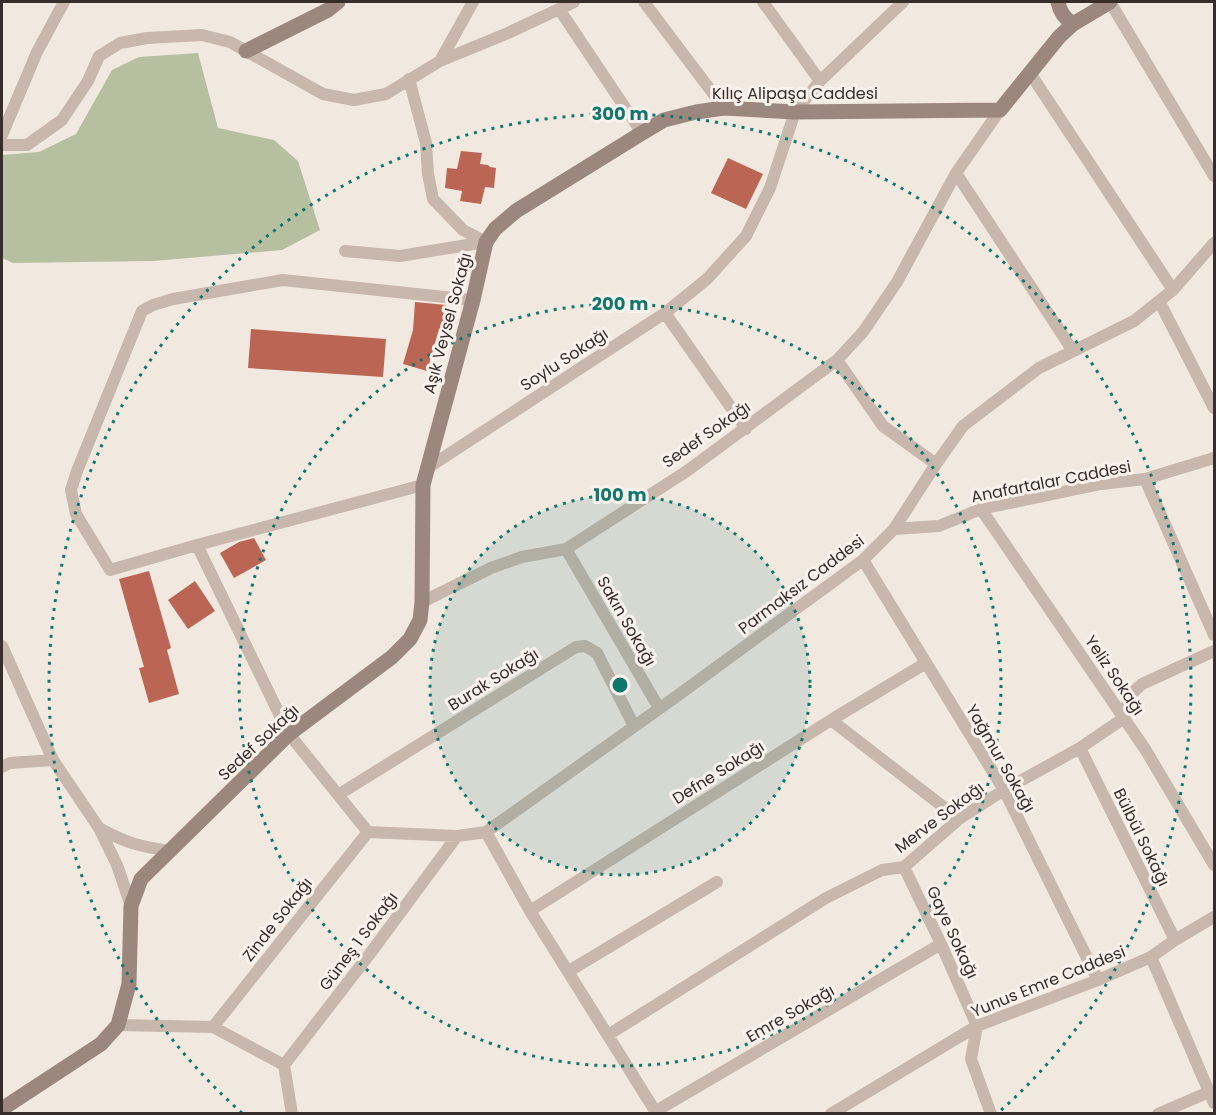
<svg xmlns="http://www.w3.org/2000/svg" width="1216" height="1115" font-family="Poppins,sans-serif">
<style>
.green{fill:#b7bfa1}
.building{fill:#bb6654}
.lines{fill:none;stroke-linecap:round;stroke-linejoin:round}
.street{stroke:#c8b7ac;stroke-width:12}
.secondary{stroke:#9c877e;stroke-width:15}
.ring{fill:none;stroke:#0f766e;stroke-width:3;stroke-dasharray:3 6}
.labels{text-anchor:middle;stroke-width:6;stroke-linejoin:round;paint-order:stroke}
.street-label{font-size:16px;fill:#372e2b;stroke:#f9f2ec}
.centre{fill:#0f766e;stroke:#f9f2ec;stroke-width:3}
.ring-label{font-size:18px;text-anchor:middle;font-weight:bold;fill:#0f766e;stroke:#f9f2ec;stroke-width:6;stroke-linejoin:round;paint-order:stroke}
</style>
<rect width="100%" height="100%" fill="#f1e8e0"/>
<!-- green -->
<path class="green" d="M198,53l20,75 56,12 24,21 22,69 -38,20 -129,11 -140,2 -11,-5v-103l37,-3 37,-18 36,-64 27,-13z"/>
<!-- building -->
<path class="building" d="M461,151l21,2 -2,11 8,1 2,2 6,1 -2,20 -9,-1 -4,17 -21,-3 2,-10 -17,-3 2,-20 10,1z
M728,158l35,16 -17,35 -35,-16z
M415,302l31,3 -1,24h-6l-12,42 -24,-7 10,-34z
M251,329l135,10 -3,38 -135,-9z
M254,538l12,22 -32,18 -14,-25 19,-11z
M149,571l22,77 -4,2 12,44 -30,9 -10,-35 5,-1 -25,-88z
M195,581l20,30 -27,18 -20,-29z"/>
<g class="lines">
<!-- street -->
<path class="street" d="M644,2l80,106
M763,2l57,79
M1110,2l104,174
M559,9l83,124
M440,61l33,-59
M1030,73l143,217
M409,79l17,64 2,31 5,25 30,31 23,12
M2,135l35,-83 27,-50
M2,145h25l35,-25 26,-39 11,-25 21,-13 27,-5 55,-3 28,7 93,52 31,6 32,-6 54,-33 68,-28 66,-31
M956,173l117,178
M345,251l55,5 86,-14
M473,300l-190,-20 -110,19 -20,6 -11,6 -65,160 -6,19 5,24 34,56 87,-25 92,189 79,98 89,4 29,-4 191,-136 186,-136 31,-31 42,-65 27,-38 76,-58 95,-47 39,-31 41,-47
M1159,301l55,107
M665,313l81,116
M837,360l46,66 53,38
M426,469l239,-156 42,-34 39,-43 24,-48 25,-76 25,-31 83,-79
M1145,479l69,156
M981,509l164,240 69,116
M894,529l45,-3 42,-17 120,-25 44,-5 69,-21
M197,545l226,-60
M566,549l93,159
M863,560l141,230 94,190
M422,602l69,-34 31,-11 44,-8 121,-78 150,-111 26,-28 34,-50 59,-109 44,-63
M2,646l51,114 46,68 18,37 14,41
M831,720l128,99
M1080,748l95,192
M2,767l8,-4 43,-3
M338,795l238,-148 9,-1 12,7 37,73
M99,828c27,15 42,19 72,23
M486,832l44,79 127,203
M904,867l37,77 36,82 -6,33 20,55
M530,911l301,-191 95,-57
M1151,957l63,146
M569,971l148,-89
M118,1025l95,2 71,38
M213,1027l155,-195
M608,1035l218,-137 56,-28 22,-3 55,-48 45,-29 76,-42 44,-30 5,-22 13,-12 72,-33
M284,1065l88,-114 85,-115
M284,1065l8,49
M656,1111l285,-167
M831,1114l146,-88 121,-46 53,-23 24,-17 39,-23
M1158,1114l51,-22"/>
<!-- secondary -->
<path class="secondary" d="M1058,2c2,10 6,16 15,22
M246,51l82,-41 10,-8
M2,1109l99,-65 17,-19 11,-41 2,-78 10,-27 148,-145 103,-77 18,-18 10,-19 2,-18 1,-117 50,-185 13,-58 9,-13 21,-18 126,-78 22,-13 32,-8 28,-4 71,4 205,-2 59,-73 14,-13 37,-22"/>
</g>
<!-- distance rings -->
<circle cx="620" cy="685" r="190" fill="#0f766e" fill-opacity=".12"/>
<g class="ring">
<circle cx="620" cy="685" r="190"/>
<circle cx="620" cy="685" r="381"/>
<path d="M242 1113A571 571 0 1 1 998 1113"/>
</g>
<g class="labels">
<!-- street labels -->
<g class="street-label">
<text x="795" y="99">Kılıç Alipaşa Caddesi</text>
<text transform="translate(447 323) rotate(-75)" y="6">Aşık Veysel Sokağı</text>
<text transform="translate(564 359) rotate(-33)" y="6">Soylu Sokağı</text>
<text transform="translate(706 434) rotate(-35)" y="6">Sedef Sokağı</text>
<text transform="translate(1051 481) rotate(-11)" y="6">Anafartalar Caddesi</text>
<text transform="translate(801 584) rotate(-37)" y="6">Parmaksız Caddesi</text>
<text transform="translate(627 621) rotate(60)" y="6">Sakın Sokağı</text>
<text transform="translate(1115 675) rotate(56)" y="6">Yeliz Sokağı</text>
<text transform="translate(493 679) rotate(-32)" y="6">Burak Sokağı</text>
<text transform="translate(258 742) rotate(-43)" y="6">Sedef Sokağı</text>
<text transform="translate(1001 758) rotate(60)" y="6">Yağmur Sokağı</text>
<text transform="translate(718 772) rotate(-32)" y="6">Defne Sokağı</text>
<text transform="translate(939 817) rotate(-37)" y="6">Merve Sokağı</text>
<text transform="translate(1142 837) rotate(64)" y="6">Bülbül Sokağı</text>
<text transform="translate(277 919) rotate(-52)" y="6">Zinde Sokağı</text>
<text transform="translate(953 932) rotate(65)" y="6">Gaye Sokağı</text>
<text transform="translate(358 941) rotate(-53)" y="6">Güneş 1 Sokağı</text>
<text transform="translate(1048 981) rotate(-22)" y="6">Yunus Emre Caddesi</text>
<text transform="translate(790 1013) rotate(-30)" y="6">Emre Sokağı</text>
</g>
</g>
<circle cx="620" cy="685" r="9" class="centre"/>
<g class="ring-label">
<text x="620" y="120">300 m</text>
<text x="620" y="310">200 m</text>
<text x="620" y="501">100 m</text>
</g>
<!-- border -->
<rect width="1216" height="1115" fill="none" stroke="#372e2b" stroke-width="6"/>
</svg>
